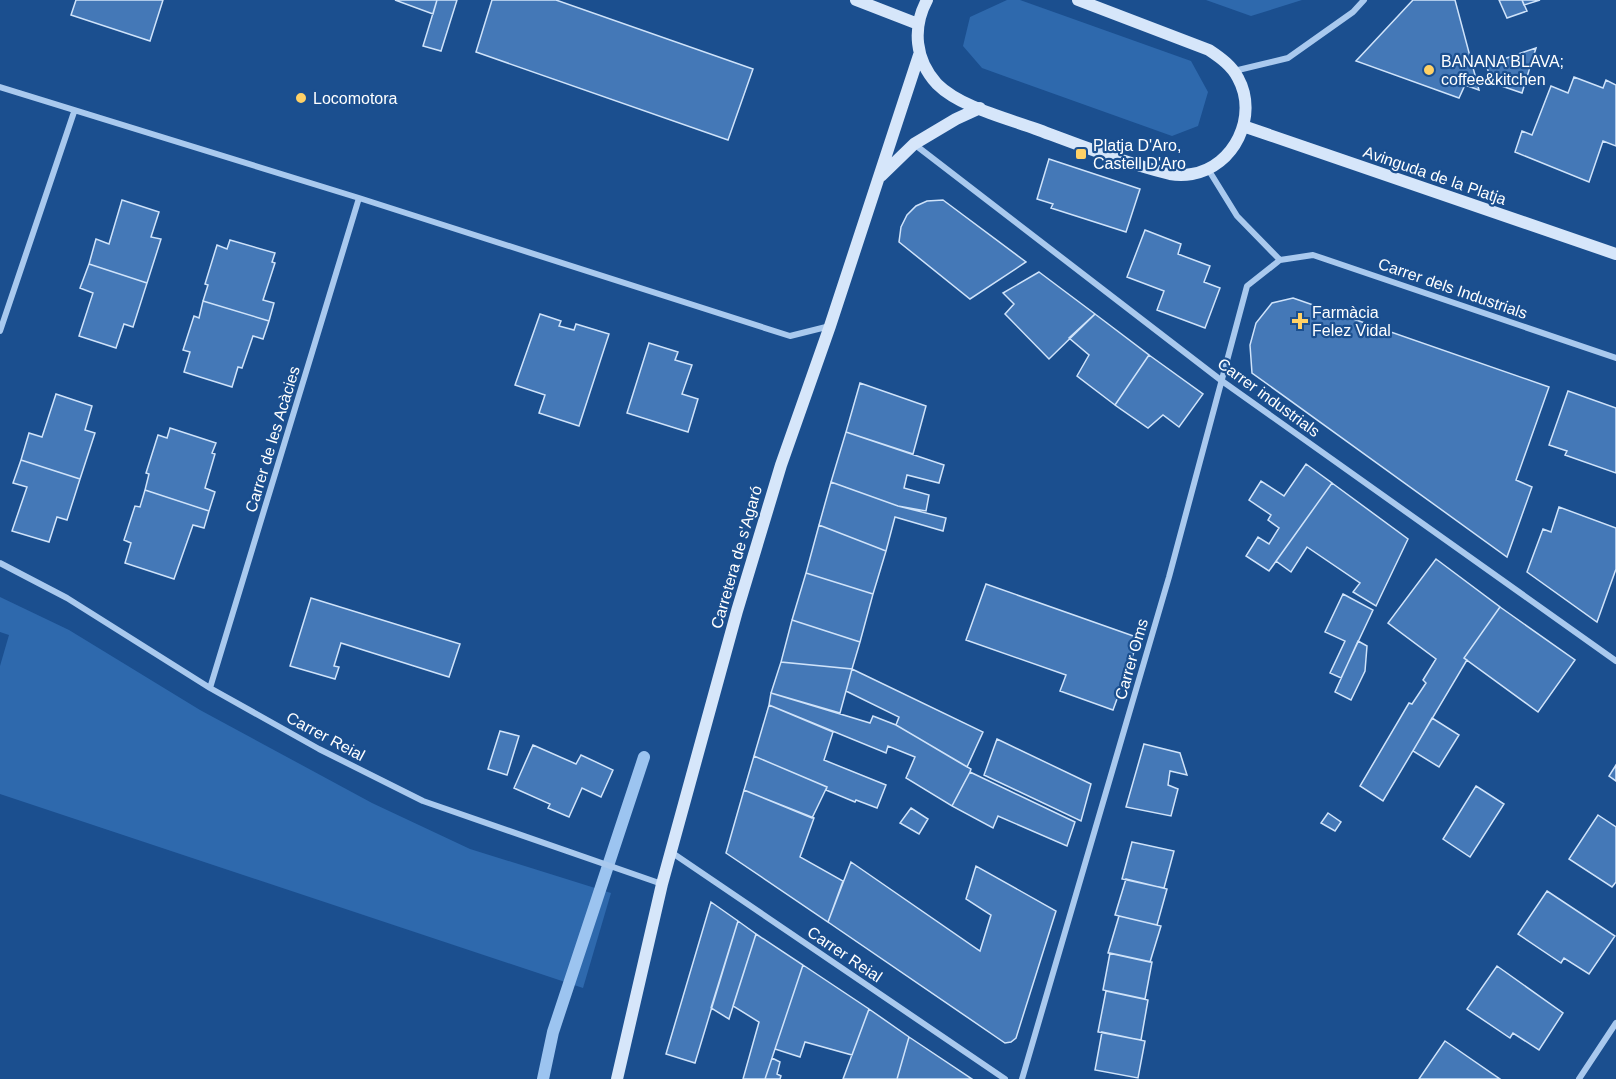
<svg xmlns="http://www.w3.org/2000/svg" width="1616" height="1079" font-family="Arial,sans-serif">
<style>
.green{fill:#2e69ad}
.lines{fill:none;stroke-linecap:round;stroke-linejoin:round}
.stream{stroke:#9cc4f0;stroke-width:12}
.building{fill:#4478b7;stroke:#cfe3fa;stroke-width:1.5}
.street{stroke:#a9c9ee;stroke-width:6}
.secondary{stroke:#d6e6fa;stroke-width:12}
.poi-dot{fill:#ffd166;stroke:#1b4f8f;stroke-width:2}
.labels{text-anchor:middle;stroke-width:4.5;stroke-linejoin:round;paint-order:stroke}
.poi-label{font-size:16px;fill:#fff;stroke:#1b4f8f;text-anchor:start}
.street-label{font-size:16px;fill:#fff;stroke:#1b4f8f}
</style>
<rect width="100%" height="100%" fill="#1b4f8f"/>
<!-- green -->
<path class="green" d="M1007,0h13l171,61 17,31 -10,34 -26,10 -190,-68 -19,-22 7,-29z
M1206,0h96l-51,16z
M0,597l69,33 131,80 172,93 98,46 141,44 -28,95 -583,-194v-128l9,-31 -9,-3z"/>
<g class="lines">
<!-- stream -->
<path class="stream" d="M543,1079l10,-47 91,-275"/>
</g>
<!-- building -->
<path class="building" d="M76,0h87l-13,41 -79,-26z
M395,0h42l-4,14z
M437,0h20l-16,51 -18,-5z
M492,0h64l197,69 -25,71 -252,-88z
M1413,0h42l24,90 -14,-5 -6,13 -103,-37z
M1499,0h23l5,11 -20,7z
M1522,0h18l-16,5z
M1536,48l-14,45 -35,-12 3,-5 -4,-11z
M1574,77l29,11 3,-8 10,5v61l-13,-5 -14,41 -74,-30 7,-21 10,4 19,-49 17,7z
M1049,159l91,30 -14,43 -75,-24 2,-4 -16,-5z
M122,200l37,12 -8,25 10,2 -14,44 -58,-19 7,-25 13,5z
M943,200l83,62 -56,37 -71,-57 2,-15 6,-12 9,-9 11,-5z
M1145,230l36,14 -3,10 32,12 -6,16 16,6 -15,40 -48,-18 7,-19 -37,-14z
M230,240l45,13 -3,9 3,1 -12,37 11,3 -5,18 -66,-20 5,-16 -3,-1 12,-39 10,4z
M89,264l58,19 -14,44 -9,-3 -8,24 -37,-12 14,-43 -13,-5z
M1039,272l56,42 -46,45 -44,-45 9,-10 -11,-11z
M1293,298l256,89 -33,93 16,7 -25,70 -255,-184 -2,-28 6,-22 16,-20z
M203,301l66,20 -6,18 -10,-3 -11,32 -4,-1 -6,20 -48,-15 6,-20 -7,-2 11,-34 5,2z
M540,314l21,7 -2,5 15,4 2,-6 33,10 -30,92 -40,-13 6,-18 -30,-10z
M1095,314l54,41 -34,50 -38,-29 12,-21 -20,-17z
M649,343l29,9 -3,8 17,5 -10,29 16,5 -10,33 -61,-19z
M1149,355l54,39 -24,33 -16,-12 -15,13 -33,-23z
M860,383l66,23 -13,48 -67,-22z
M1568,391l48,17v65l-51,-18 2,-4 -18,-6z
M56,394l36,12 -7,24 10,3 -15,46 -59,-19 8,-27 13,4z
M170,428l46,15 -4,10 3,1 -10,34 10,4 -6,19 -64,-21 4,-16 -3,-1 12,-38 9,3z
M846,432l98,33 -5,18 -32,-8 -3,13 25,7 -3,16 -28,-5 -67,-24z
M21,460l59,19 -13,41 -10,-3 -8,25 -37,-11 15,-44 -14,-4z
M1306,464l26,19 -63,88 -23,-15 12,-19 11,7 10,-16 -11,-8 3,-5 -22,-15 12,-19 23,15z
M831,482l67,24 48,12 -3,13 -48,-14 -9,34 -67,-26z
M1332,483l76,56 -32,67 -23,-14 7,-9 -53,-36 -16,25 -15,-11z
M145,490l64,21 -5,17 -11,-3 -19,54 -49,-16 6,-20 -7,-3 11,-34 5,1z
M1559,507l57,21v41l-19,53 -70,-50 16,-43 8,3z
M819,525l67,26 -13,43 -67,-21z
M1436,559l64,48 -36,51 3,2 -84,141 -23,-15 49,-83 3,1 14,-21 -3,-3 13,-21 -48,-36z
M806,573l67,21 -13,48 -68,-22z
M986,584l153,54 -26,72 -53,-19 6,-16 -100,-35z
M1343,594l30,16 -32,68 -11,-5 15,-32 -20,-9z
M311,598l149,46 -11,33 -108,-34 -7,23 5,1 -4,12 -45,-13z
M1500,607l75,53 -37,52 -74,-54z
M792,620l68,22 -8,27 -71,-7z
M1358,641l9,5 -2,25 -14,29 -16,-8z
M781,662l71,7 -12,44 -69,-20z
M852,669l131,63 -16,35 -71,-42 3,-8 -53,-26z
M771,693l99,30 3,-7 23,9 75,44 -1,3 -18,34 -46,-28 9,-21 -27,-11 -2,7 -117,-48z
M769,705l64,27 -9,28 62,25 -9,23 -21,-8 -1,2 -29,-12 1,-3 -73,-31z
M1432,718l27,17 -20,32 -26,-16z
M500,731l19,5 -12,39 -19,-6z
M997,739l94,45 -10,37 -97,-46z
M1144,744l36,9 7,22 -17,-4 -2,14 10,4 -7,27 -45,-9z
M533,745l43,19 5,-9 32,15 -12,27 -19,-9 -13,29 -21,-9 2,-4 -36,-16z
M754,756l73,31 -15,31 -68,-28z
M1616,765v16l-7,-5z
M970,772l105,50 -8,24 -69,-30 -5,12 -41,-22z
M1476,786l28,18 -34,53 -27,-18z
M744,790l70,28 -14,39 43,24 -15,41 -102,-69z
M911,808l17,11 -9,15 -19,-11z
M1328,813l13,9 -6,9 -14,-8z
M1598,815l18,12v55l-4,5 -43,-28z
M1132,842l42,9 -10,37 -42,-9z
M851,862l129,89 11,-36 -25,-16 10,-33 80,45 -40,127 -5,4 -6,1 -177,-121z
M1126,879l41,10 -10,36 -42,-10z
M1547,891l68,45 -26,38 -25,-16 -3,5 -43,-29z
M711,902l27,19 -43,142 -29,-9z
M1119,916l42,10 -11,36 -42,-9z
M738,921l18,13 -27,85 -18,-11z
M756,934l47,31 -38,114h-22l16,-57 -26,-16z
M1110,953l42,9 -7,37 -42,-9z
M803,965l66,44 -17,46 -47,-13 -5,15 -25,-8z
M1497,966l66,47 -24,37 -26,-17 -3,5 -43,-29z
M1106,991l42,9 -7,40 -43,-8z
M869,1009l40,28 -12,42h-54z
M1102,1032l43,9 -7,37 -43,-8z
M909,1037l63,42h-75z
M1445,1041l55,38h-81z
M772,1058l8,4 -3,12 4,2 -1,3h-15z"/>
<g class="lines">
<!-- street -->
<path class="street" d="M1234,71l54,-13 65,-46 11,-12
M0,87l359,111 431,138 40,-10
M914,144l308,237 394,280
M1208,169l29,47 43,44
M1280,260l33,-5 303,103
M0,331l74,-219
M0,563l67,35 143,90 109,61 104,52 239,83
M210,688l149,-490
M671,852l334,227
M1022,1079l147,-502 78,-291 33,-26
M1579,1079l37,-56"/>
<!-- secondary -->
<path class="secondary" d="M856,0l62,24
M927,0c-15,28 -12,60 10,84 23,23 69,34 99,45 43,16 89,34 134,45 6,1 16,1 22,0 42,-7 67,-58 46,-96 -6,-12 -17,-20 -29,-28l-131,-50
M1243,126l373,128
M881,176l33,-32 42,-25 24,-11
M617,1079l45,-195 75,-273 44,-146 49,-139 89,-271"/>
</g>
<!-- markers -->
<g class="poi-dot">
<circle cx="1429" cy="70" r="6"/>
<circle cx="301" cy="98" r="6"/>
<rect x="1075" y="148" width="12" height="12" rx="3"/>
<path d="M1297 312h6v6h6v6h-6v6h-6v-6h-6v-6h6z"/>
</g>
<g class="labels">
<!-- poi labels -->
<g class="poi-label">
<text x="1441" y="67">BANANA BLAVA;<tspan x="1441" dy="18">coffee&amp;kitchen</tspan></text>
<text x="313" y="104">Locomotora</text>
<text x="1093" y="151">Platja D'Aro,<tspan x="1093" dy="18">Castell D'Aro</tspan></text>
<text x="1312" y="318">Farmàcia<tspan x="1312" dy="18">Felez Vidal</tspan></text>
</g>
<!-- street labels -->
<g class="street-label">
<text transform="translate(1435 175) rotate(19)" y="6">Avinguda de la Platja</text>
<text transform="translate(1453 288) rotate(19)" y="6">Carrer dels Industrials</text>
<text transform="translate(1269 397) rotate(36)" y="6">Carrer industrials</text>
<text transform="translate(272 439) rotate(-73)" y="6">Carrer de les Acàcies</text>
<text transform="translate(736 557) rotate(-74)" y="6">Carretera de s'Agaró</text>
<text transform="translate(1131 659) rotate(-74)" y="6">Carrer Oms</text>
<text transform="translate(326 736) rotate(28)" y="6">Carrer Reial</text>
<text transform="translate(845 954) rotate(34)" y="6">Carrer Reial</text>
</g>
</g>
</svg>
